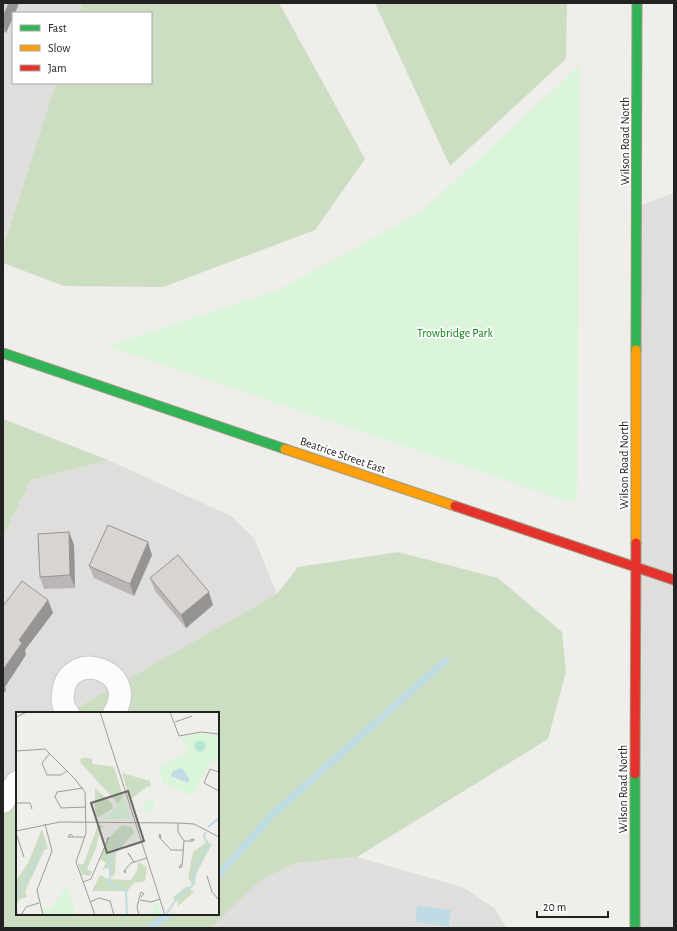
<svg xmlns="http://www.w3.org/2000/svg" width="677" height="931" font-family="'Alegreya Sans',sans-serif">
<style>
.residential{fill:#dfdedc}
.forest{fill:#cbdec1}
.park{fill:#daf5da}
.water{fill:#bfdbe3}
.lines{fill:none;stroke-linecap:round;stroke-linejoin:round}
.stream{stroke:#bfdbe3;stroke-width:7}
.street-casing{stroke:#c9c8c7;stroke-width:24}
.fast-casing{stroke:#999a82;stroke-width:11}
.slow-casing{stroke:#999a82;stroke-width:11}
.jam-casing{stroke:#999a82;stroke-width:11}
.street{stroke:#fdfcfc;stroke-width:22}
.fast{stroke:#30b455;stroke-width:9}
.slow{stroke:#ff9f0a;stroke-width:9}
.jam{stroke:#e5322d;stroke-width:9}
.wall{fill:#b9b6b5}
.shaded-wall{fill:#969493}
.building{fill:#d7d4d2;stroke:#969493}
.labels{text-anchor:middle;stroke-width:3.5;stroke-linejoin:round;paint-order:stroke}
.street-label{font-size:12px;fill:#222;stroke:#fff}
.park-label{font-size:12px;fill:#0c8416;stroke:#fff}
.inset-river{fill:none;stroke:#bfdbe3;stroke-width:2}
.inset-road{fill:none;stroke:#9e9c9b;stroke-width:1}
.view{fill:#6a6968;fill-opacity:0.15;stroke:#6a6968;stroke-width:2}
.inset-edge{fill:none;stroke:#222;stroke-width:2}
</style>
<rect width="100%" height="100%" fill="#f0eeeb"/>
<!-- residential -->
<path class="residential" d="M3,3h79l-3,10h-66v70h43l-53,165z
M674,193v735h-43l7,-722z
M108,460l123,56 23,22 23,56 -209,119h-51v70l-14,20v-267l28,-56z
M357,857l105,30 32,21 13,20h-296l48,-47 36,-18z"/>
<!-- forest -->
<path class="forest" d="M82,3h197l86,156 -50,71 -152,57 -99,-1 -61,-23v-15l53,-165h95v-70h-72z
M375,3h192l-1,56 -116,107z
M3,419l105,41 -77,20 -28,56z
M398,552l100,26 64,54 4,40 -18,67 -191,118 -62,6 -36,18 -48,47h-208v-125l14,-20v131h201v-201h-150l209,-119 21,-27z"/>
<!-- park -->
<path class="park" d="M580,65l-3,436 -8,1 -462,-156 173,-57 142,-78z"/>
<!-- water -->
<path class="water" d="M417,906l34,4 -2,17 -34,-5z"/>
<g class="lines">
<!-- stream -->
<path class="stream" d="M218,876l54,-61 173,-154
M150,928l18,-14"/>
<!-- street casing -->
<g class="street-casing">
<path id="street" d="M68,713c-5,-5 -6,-13 -5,-20 5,-46 78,-23 51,20
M3,802l14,-20"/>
</g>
<!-- fast casing -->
<g class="fast-casing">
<path id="fast" d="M636,350l1,-347
M3,353l282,96
M635,928v-154"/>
</g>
<!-- slow casing -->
<g class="slow-casing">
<path id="slow" d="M285,449l170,57
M636,543v-193"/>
</g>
<!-- jam casing -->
<g class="jam-casing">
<path id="jam" d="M455,506l219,74
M635,774l1,-231"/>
</g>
<!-- street -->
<use href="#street" class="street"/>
<!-- fast -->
<use href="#fast" class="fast"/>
<!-- slow -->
<use href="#slow" class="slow"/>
<!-- jam -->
<use href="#jam" class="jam"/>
</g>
<!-- wall -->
<path class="wall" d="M3,3h16l-4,10h-2v4l-7,16 -3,-2z
M69,532l5,13 1,43 -31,1 -4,-12z
M152,555l-18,41 -40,-18 -5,-12z
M150,578l63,27 -27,23 -31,-37z"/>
<!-- shaded-wall -->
<path class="shaded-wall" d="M9,3h10l-4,10h-2v4l-7,16 -3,-9v-7z
M69,532l5,13 1,43 -5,-13z
M148,542l4,13 -18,41 -4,-12z
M209,592l4,13 -27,23 -5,-13z
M48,600l5,13 -28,37 1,5 -21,32 1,3 -3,4v-24l16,-30z"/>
<!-- building -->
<path class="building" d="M3,3h6l-6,14z
M108,525l40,17 -18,42 -41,-18z
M69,532l1,43 -30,2 -2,-43z
M178,555l31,37 -28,23 -31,-37z
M22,581l26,19 -29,40 3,3 -19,27v-64z"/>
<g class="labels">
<!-- street labels -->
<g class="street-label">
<text transform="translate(625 141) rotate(-90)" y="4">Wilson Road North</text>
<text transform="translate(343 455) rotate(19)" y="4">Beatrice Street East</text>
<text transform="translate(624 465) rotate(-90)" y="4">Wilson Road North</text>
<text transform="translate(623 789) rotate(-90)" y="4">Wilson Road North</text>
</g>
<!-- park labels -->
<g class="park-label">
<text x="455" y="337">Trowbridge Park</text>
</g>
</g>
<!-- overview -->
<g transform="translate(16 712)">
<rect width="203" height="203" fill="#f0eeeb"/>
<path d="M65,46h10l2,6 21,3 9,29 -5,8 -38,-42zM106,61l28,8 1,6 -3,-1 -18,14zM79,76l18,17 -1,4 -13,8h-4zM82,113l7,1 -4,2 -5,20 -9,21 5,3 -2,4 -9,-2 -3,-11 5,2zM106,113l10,2 2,6 -18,20 -1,21 -3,3 -4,-9 -6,2 4,-7 -6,-4 7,-19zM26,117l6,20h-3l-20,42 2,6 -7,2 -4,6v-24l12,-18zM189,131l7,1 -16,30 -1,12 -7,-8 5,-26zM122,150l9,5 -2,14 -11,2 -7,8h-35l8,-16 8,4 23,1 6,-9zM171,174l7,6 -16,14 -1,-6 -5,-2z" fill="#cbdec1"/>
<path d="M182,21l20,2 1,27 -8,-1 -18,35 -30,-13 -5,-16 31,-16 -8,-13zM107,84l8,23h-28l14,-12zM132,88h7l-4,13v-3l-7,2 -3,-6zM51,174l9,29h-34l-1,-5 9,-2zM142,190l4,13h-12v-4l4,-1 -1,-6z" fill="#daf5da"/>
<path d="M178.5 34a5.5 5.5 0 1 1 11 0a5.5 5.5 0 1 1-11 0Z" fill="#b7e6d2"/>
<path d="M166,56l8,12 -2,3 -17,-7 2,-5z" fill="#bfdbe3"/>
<path class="inset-river" d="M192,115l11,-9M111,118l-15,25 -2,14v15l16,7 1,24M0,187l4,-12 11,-15 12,-30M150,203l11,-17 15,-12 2,-17 15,-24 -5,-8 1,-5"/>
<path class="inset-road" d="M84,0l65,203M154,0l9,24 22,-4 18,2M0,5l11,-5M159,10l17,-6M0,39l29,-2 29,29 11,14 1,41 -10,29 19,53M34,41l-8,10 5,12h14l6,-4M203,60l-9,-3 -6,14 15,8M67,76l-26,4 -2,5 6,11 25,-1M0,91h14l2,6M162,111v9l6,9 -2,26 -3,1 2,-4M0,119l44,-9 118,1 16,1 25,13M0,121l8,24M57,124l-3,-2 -2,3h17M145,126l-1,-4 -1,3 12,13h12M168,129h9l1,-2 -4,1M115,145l-3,-4 6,9M110,158l-1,3 -1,-2 7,-8 16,-5M191,164l5,16 7,8M67,170l8,-3 18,-42 -2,3M124,188l11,2 9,-3M74,190l9,-4 11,3 4,14M5,203l5,-8 13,-4M27,203l-6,-25 15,-39 -7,-27M123,203l-2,-8 4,-15 3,2 -3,3"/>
<path class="view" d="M112,79l16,50 -37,12 -16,-50z"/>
<rect width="203" height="203" class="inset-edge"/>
</g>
<!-- border -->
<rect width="677" height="931" fill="none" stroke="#222222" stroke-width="8"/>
<!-- legend -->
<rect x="12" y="12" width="140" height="72" fill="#ffffff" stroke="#a7a7a7"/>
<rect x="20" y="25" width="20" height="6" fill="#30b455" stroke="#a7a7a7"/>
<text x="48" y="32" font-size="12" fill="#222222">Fast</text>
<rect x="20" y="45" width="20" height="6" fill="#ff9f0a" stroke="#a7a7a7"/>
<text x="48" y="52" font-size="12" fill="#222222">Slow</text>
<rect x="20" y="65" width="20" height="6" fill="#e5322d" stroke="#a7a7a7"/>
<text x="48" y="72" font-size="12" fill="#222222">Jam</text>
<!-- scale -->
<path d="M537 911v6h71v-6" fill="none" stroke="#222222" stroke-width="2"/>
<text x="543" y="911" font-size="12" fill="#222222" stroke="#ffffff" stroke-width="3" paint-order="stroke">20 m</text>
</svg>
